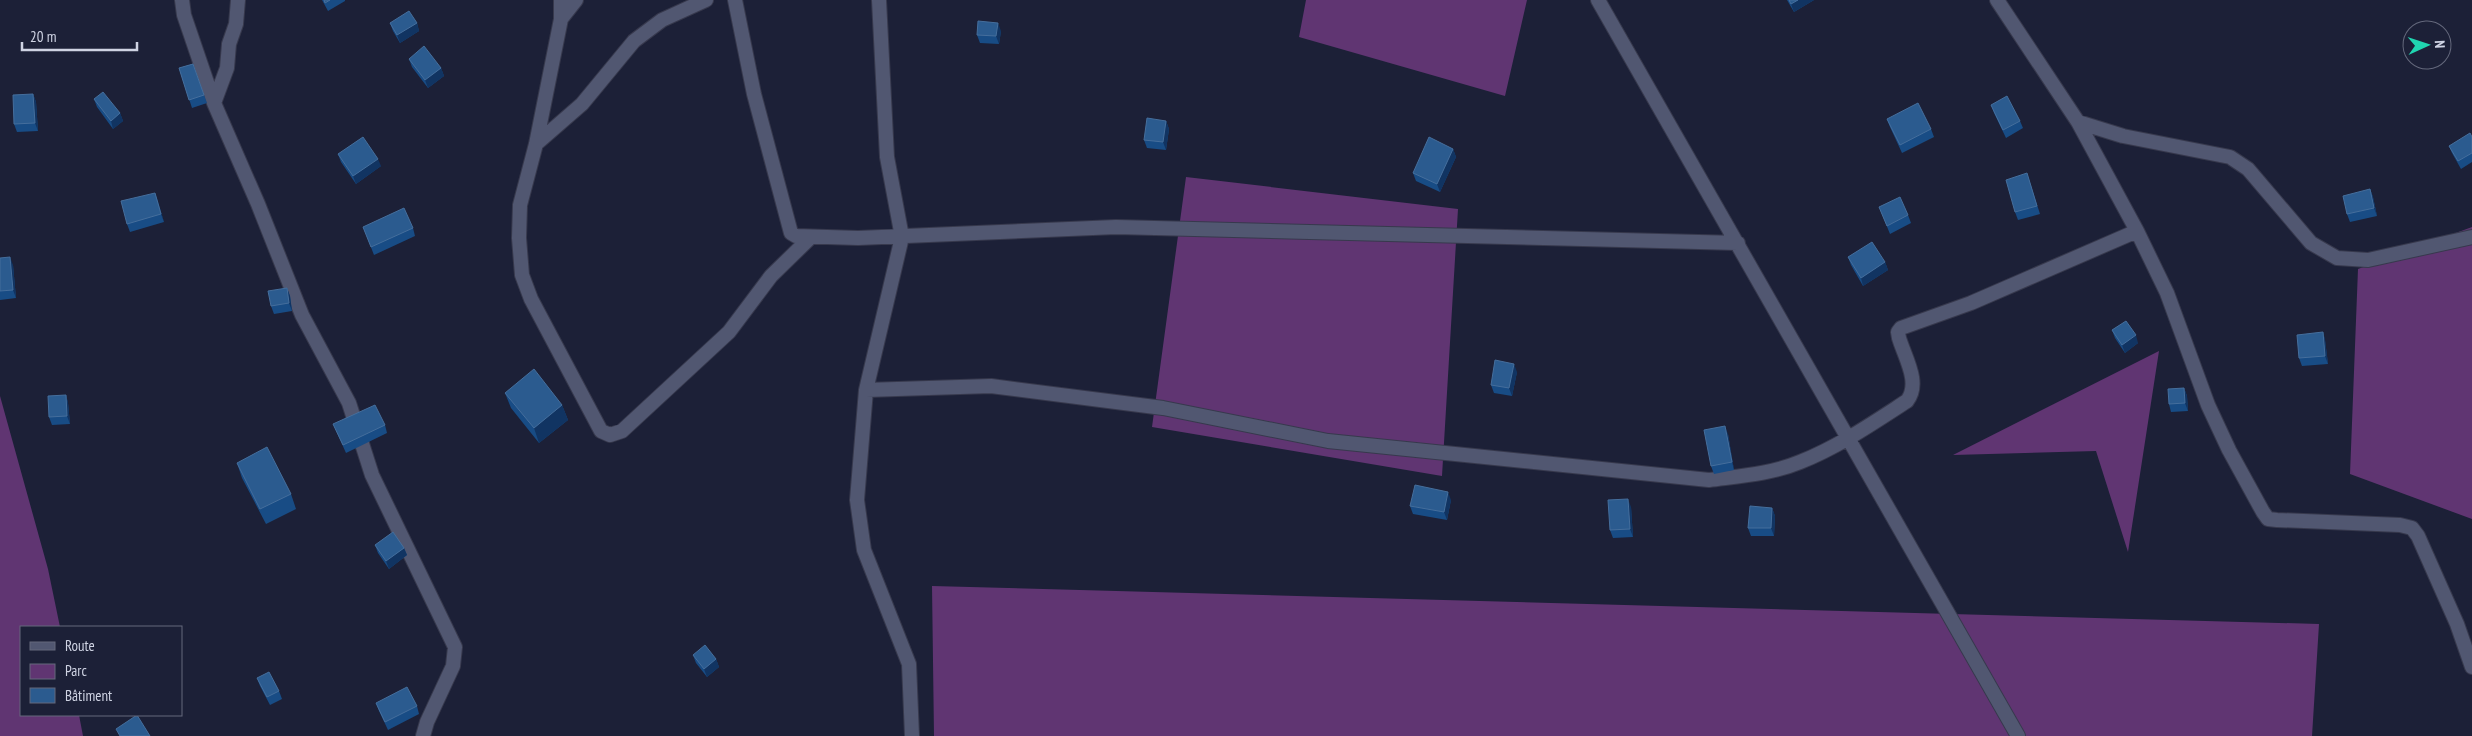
<svg xmlns="http://www.w3.org/2000/svg" width="2472" height="736" font-family="'PT Sans Narrow',sans-serif">
<style>
.green{fill:#603572}
.lines{fill:none;stroke-linecap:round;stroke-linejoin:round}
.minor-casing{stroke:#37394d;stroke-width:16}
.minor{stroke:#515771;stroke-width:14}
.wall{fill:#184c85}
.shaded-wall{fill:#113462}
.building{fill:#2b5b8f;stroke:#456e9c}
</style>
<rect width="100%" height="100%" fill="#1c2037"/>
<!-- green -->
<path class="green" d="M1306,0h221l-22,96 -206,-59z
M1186,177l272,32 -16,267 -290,-49z
M2472,227v292l-122,-45 8,-205z
M2159,351l-31,201 -32,-101 -143,4z
M0,396l48,173 12,58h-39v88h58l4,21h-83z
M932,586l1387,38 -7,112h-1378z"/>
<g class="lines">
<!-- minor casing -->
<g class="minor-casing">
<path id="minor" d="M182,0l2,15 30,88 44,101 44,111 47,88 23,72 83,172 -2,19 -26,56 -4,14
M561,0v19l-25,125 -16,61 -1,33 3,37 9,24 70,132 9,4 12,-4 107,-99 42,-56 40,-39
M735,0l19,94 37,139 5,3 62,2 258,-11 622,16
M879,0l8,157 15,80 -36,153 -9,110 7,50 45,114 3,72
M1598,0l420,736
M1997,0l81,122 59,109 30,62 41,112 21,45 34,62 5,7 9,1 123,5 12,3 6,8 39,88 15,43
M561,19l15,-19
M214,103l13,-35 2,-24 7,-20 2,-24
M2078,122l45,14 107,21 18,12 63,74 26,15 31,2 104,-23
M536,144l46,-40 52,-63 28,-21 44,-20
M866,390l125,-4 172,22 165,33 381,39c30,-4 62,-6 91,-18 38,-15 73,-39 107,-61 14,-18 -2,-43 -8,-63l-1,-6 3,-4 70,-25 166,-72"/>
</g>
<!-- minor -->
<use href="#minor" class="minor"/>
</g>
<!-- wall -->
<path class="wall" d="M322,0h23v1l-17,10z
M1787,0h27l-20,12z
M390,23h27l2,8 -19,12 -7,-12z
M1001,31l-2,13 -19,-1 -3,-8z
M409,59l32,9 3,8 -16,12 -16,-21z
M193,64l14,39 -15,5 -13,-40z
M33,94l3,8 2,29 -21,1 -3,-8z
M94,99l26,14 3,8 -10,8 -16,-22z
M1991,105l29,16 3,7 -17,10 -12,-25z
M1887,119l44,10 3,8 -32,16 -12,-26z
M1166,121l3,8 -3,21 -19,-2 -3,-8z
M2472,137v25l-11,7 -9,-16 -3,-7z
M1453,149l3,8 -16,35 -24,-11 -3,-8z
M338,154l43,12 -25,18 -15,-22z
M2027,173l13,41 -22,6 -3,-8z
M2370,189l3,8 4,19 -27,6 -3,-8z
M155,193l9,29 -34,10 -3,-8z
M1879,207l29,8 3,8 -21,11z
M363,227l50,1 2,8 -41,19z
M1848,257l37,5 3,8 -25,16 -12,-21z
M0,258l13,7 3,33 -16,2z
M287,288l3,8 2,15 -18,3 -3,-8z
M2112,330l26,13 -13,10 -10,-15z
M2323,332l2,8 3,24 -26,2 -3,-8z
M1517,372l-5,24 -18,-3 -3,-8z
M2184,388l3,8 1,15 -17,1 -2,-8z
M505,393l57,12 6,15 -29,23 -28,-35z
M66,395l2,8 2,21 -18,1 -3,-8z
M333,424l52,1 2,8 -41,20z
M1728,434l6,36 -20,4 -3,-8z
M237,463l54,31 5,15 -30,15 -24,-46z
M1451,500l-4,20 -34,-6 -3,-8z
M1631,507l2,30 -20,1 -3,-8z
M1772,508l3,8 -1,20h-23l-3,-8z
M375,545l29,3 3,7 -18,14 -11,-16z
M693,655l23,4 3,8 -12,10 -11,-14z
M257,678l22,13 3,8 -12,6 -10,-19z
M376,703l41,3 2,8 -31,16 -9,-19z"/>
<!-- shaded-wall -->
<path class="shaded-wall" d="M1798,0h16l-20,12 -3,-8z
M417,23l2,8 -19,12 -3,-8z
M998,23l3,8 -2,13 -3,-8z
M441,68l3,8 -16,12 -3,-8z
M33,94l3,8 2,29 -3,-8z
M120,113l3,8 -10,8 -2,-8z
M1166,121l3,8 -3,21 -3,-8z
M1453,149l3,8 -16,35 -3,-8z
M378,159l3,7 -25,18 -3,-8z
M2370,189l3,8 4,19 -3,-8z
M155,193l3,8 6,21 -3,-8z
M10,257l3,8 3,33 -3,-8z
M1885,262l3,8 -25,16 -2,-8z
M287,288l3,8 2,15 -3,-8z
M2323,332l2,8 3,24 -3,-8z
M2136,335l2,8 -13,10 -3,-8z
M1514,364l3,8 -5,24 -3,-8z
M2184,388l3,8 1,15 -3,-8z
M66,395l2,8 2,21 -3,-8z
M562,405l6,15 -29,23 -5,-15z
M1725,426l3,8 6,36 -2,-8z
M1448,492l3,8 -4,20 -3,-8z
M1628,499l3,8 2,30 -3,-8z
M1772,508l3,8 -1,20 -3,-8z
M404,548l3,7 -18,14 -3,-8z
M716,659l3,8 -12,10 -3,-8z"/>
<!-- building -->
<path class="building" d="M324,0h6l-5,3z
M1789,0h9l-7,4z
M409,11l8,12 -20,12 -7,-12z
M978,21l20,2 -2,13 -19,-1z
M424,46l17,22 -16,12 -16,-21z
M193,64l11,31 -15,5 -10,-32z
M103,92l17,21 -9,8 -17,-22z
M33,94l2,29 -21,1 -1,-29z
M2007,96l13,25 -17,9 -12,-25z
M1918,103l13,26 -31,16 -13,-26z
M1147,118l19,3 -3,21 -19,-2z
M2470,133l2,4v16l-14,8 -9,-15z
M363,137l15,22 -25,17 -15,-22z
M1429,137l24,12 -16,35 -24,-11z
M2027,173l10,33 -22,6 -9,-32z
M2370,189l4,19 -27,6 -4,-18z
M155,193l6,21 -34,10 -6,-23z
M1900,197l8,18 -21,11 -8,-19z
M404,208l9,20 -42,19 -8,-20z
M1872,242l13,20 -24,16 -13,-21z
M10,257l3,33 -13,1v-33z
M287,288l2,15 -18,3 -3,-15z
M2126,321l10,14 -14,10 -10,-15z
M2323,332l2,24 -26,2 -2,-23z
M1495,360l19,4 -5,24 -18,-3z
M534,369l28,36 -28,23 -29,-35z
M2184,388l1,15 -16,1 -1,-15z
M66,395l1,21 -18,1 -1,-21z
M375,405l10,20 -42,20 -10,-21z
M1725,426l7,36 -21,4 -7,-36z
M267,447l24,47 -31,15 -23,-46z
M1415,485l33,7 -4,20 -34,-6z
M1628,499l2,30 -20,1 -2,-30z
M1750,506l22,2 -1,20h-23z
M393,532l11,16 -18,13 -11,-16z
M705,645l11,14 -12,10 -11,-14z
M269,672l10,19 -12,6 -10,-19z
M407,687l10,19 -32,16 -9,-19z
M137,715l13,21h-30l-4,-7z"/>
<!-- legend -->
<rect x="20" y="626" width="162" height="90" fill="#1c2037" stroke="#64687c"/>
<rect x="30" y="642" width="25" height="8" fill="#515771" stroke="#64687c"/>
<text x="65" y="651" font-size="15" fill="#cfd3e3">Route</text>
<rect x="30" y="664" width="25" height="15" fill="#603572" stroke="#64687c"/>
<text x="65" y="676" font-size="15" fill="#cfd3e3">Parc</text>
<rect x="30" y="688" width="25" height="15" fill="#2b5b8f" stroke="#64687c"/>
<text x="65" y="701" font-size="15" fill="#cfd3e3">Bâtiment</text>
<!-- north arrow -->
<g transform="translate(2427 45) rotate(87)"><circle r="24" fill="#1c2037" stroke="#64687c"/>
<path d="M0-4L9 19L0 12L-9 19Z" fill="#20d5b0"/>
<text y="-8" font-size="14" font-weight="bold" text-anchor="middle" fill="#cfd3e3">N</text>
</g>
<!-- scale -->
<path d="M22 42v8h115v-8" fill="none" stroke="#cfd3e3" stroke-width="2.5"/>
<text x="30" y="42" font-size="15" fill="#cfd3e3" stroke="#1c2037" stroke-width="4" paint-order="stroke">20 m</text>
</svg>
